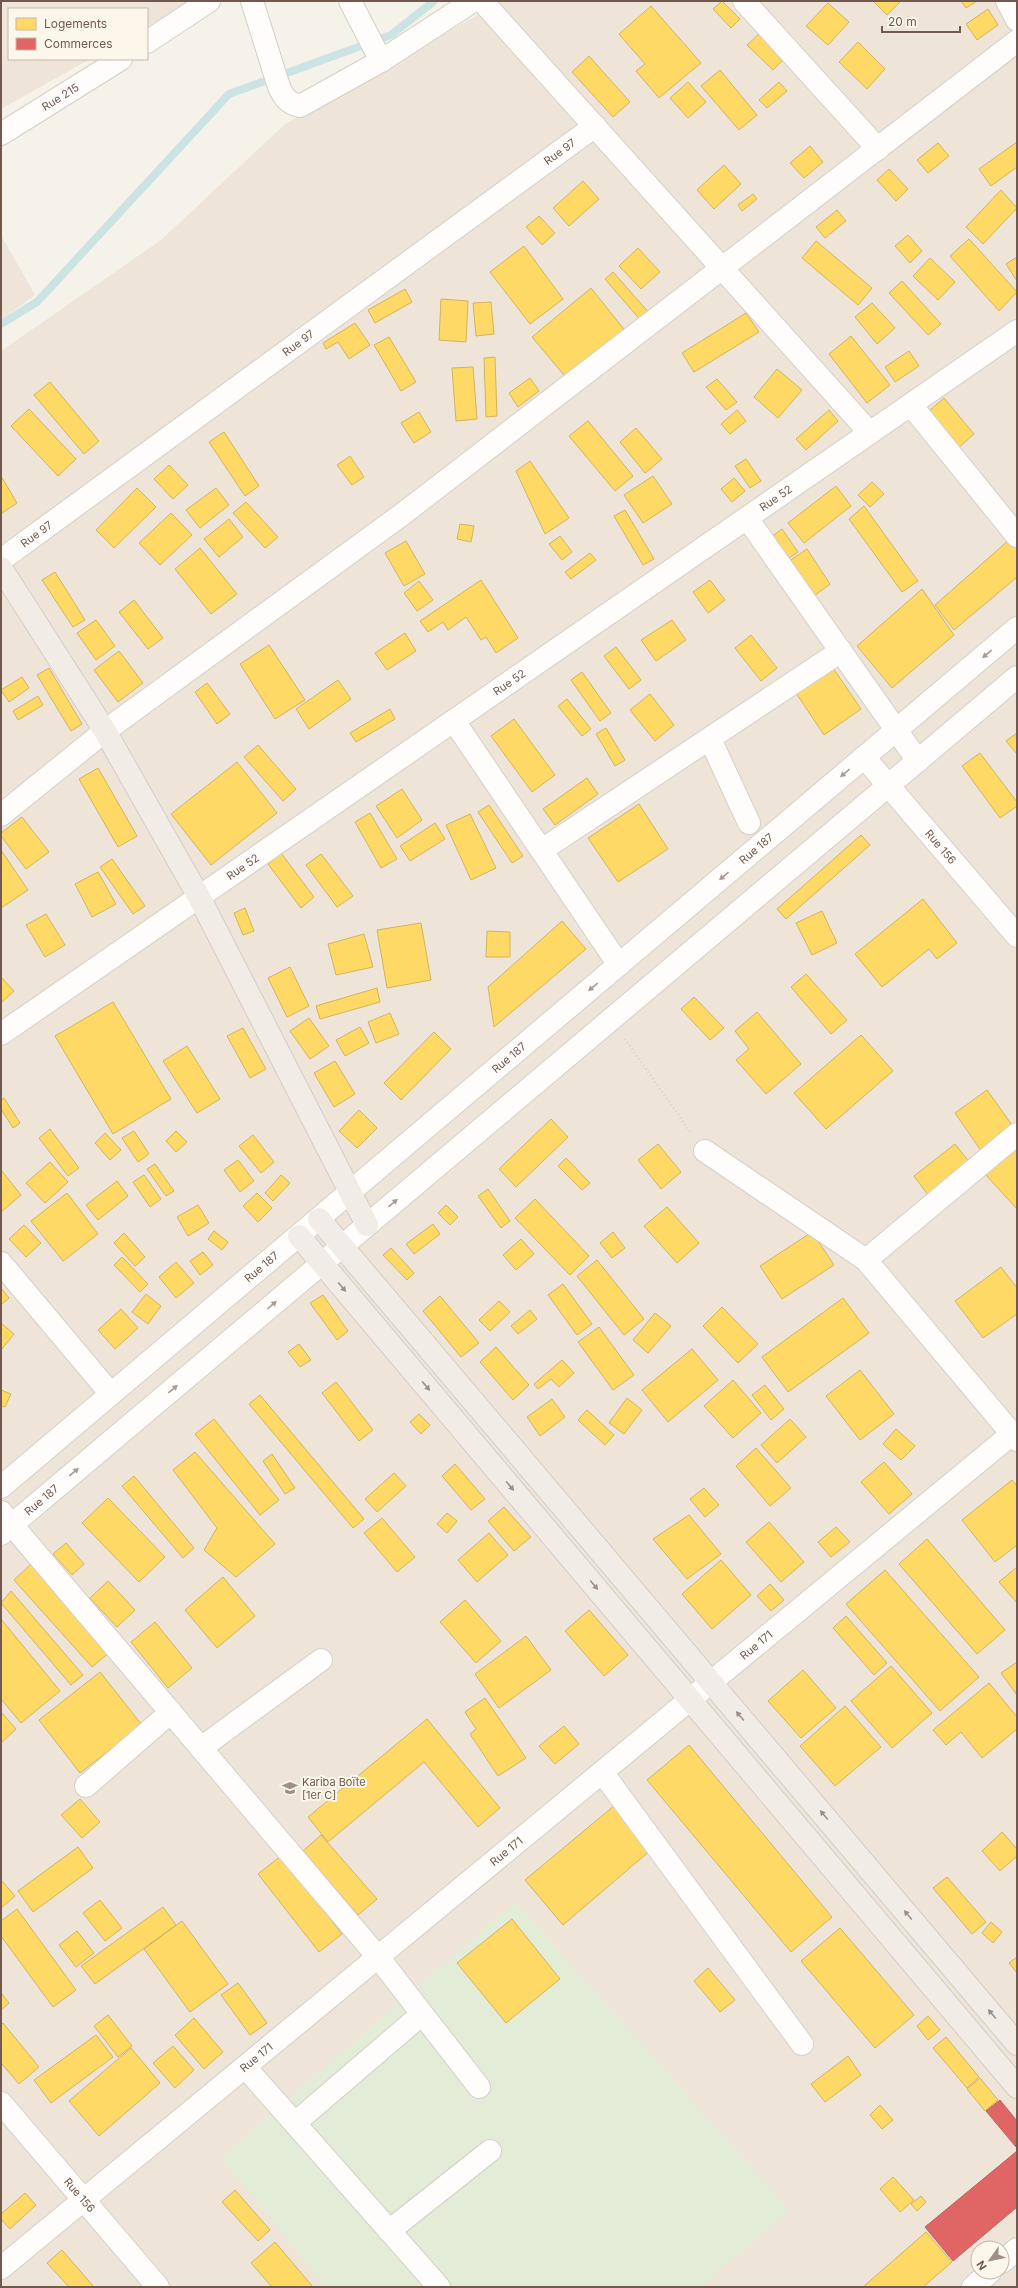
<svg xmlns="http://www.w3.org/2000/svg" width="1018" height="2288" font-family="Inter,sans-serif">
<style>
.residential{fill:#eee5d8;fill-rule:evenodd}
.green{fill:#e2ecd6}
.homes{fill:#ffd966;stroke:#d4b35e}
.shops{fill:#e06666;stroke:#bf625e}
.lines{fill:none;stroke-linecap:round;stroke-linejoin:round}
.stream{stroke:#cce3e4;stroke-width:8}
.minor-casing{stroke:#d4cfc8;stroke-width:24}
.major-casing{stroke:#d4ccc7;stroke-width:24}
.path{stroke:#d7d0cb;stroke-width:2.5;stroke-dasharray:1 3;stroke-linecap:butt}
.minor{stroke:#fefdfc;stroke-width:22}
.major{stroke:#f1ede6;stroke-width:22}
.oneway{fill:#a99b93}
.oneway2{fill:#9e8d83}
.labels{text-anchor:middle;stroke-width:4;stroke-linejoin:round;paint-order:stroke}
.street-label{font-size:11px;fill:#715a4d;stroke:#fdf7eb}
.poi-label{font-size:11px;fill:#715a4d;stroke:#fdf7eb;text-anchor:start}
</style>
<rect width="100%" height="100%" fill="#f5f2ea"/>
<!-- residential -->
<path class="residential" d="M1,1h191l-45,25v-17h-138v50h81l-89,50z
M502,1h515v2286h-1016v-1936l160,-111 124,-116zM978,2248h24v24h-24z
M1,235l34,60 -34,25z"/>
<!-- green -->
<path class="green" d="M515,1902l275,308 -89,77h-375l-105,-130z"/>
<!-- homes -->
<path class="homes" d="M722,1l18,18 -9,9 -18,-19z
M873,1h28l-14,14z
M961,1h16l-11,7z
M828,3l21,19 -21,23 -22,-19z
M651,6l50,57 -42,35 -23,-27 9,-7 -26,-30z
M988,9l10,16 -21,15 -11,-16z
M759,34l25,25 -11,11 -26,-25z
M858,42l27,27 -18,20 -28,-27z
M589,56l41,46 -17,15 -41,-45z
M720,70l37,45 -18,15 -38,-44z
M688,82l18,20 -18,16 -18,-20z
M779,82l8,9 -20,17 -8,-8z
M1017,142v25l-26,19 -12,-17z
M938,143l11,13 -21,17 -11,-13z
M810,146l13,16 -19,16 -14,-15z
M724,165l17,19 -27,25 -17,-19z
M889,169l19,20 -12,12 -19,-21z
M583,181l16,18 -30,27 -16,-18z
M1001,190l16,18 -34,36 -17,-17z
M753,194l4,5 -15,12 -4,-6z
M837,210l9,11 -21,17 -9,-11z
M539,216l16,17 -13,12 -16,-18z
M908,235l14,16 -12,12 -15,-17z
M969,239l48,53 -18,19 -49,-55z
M816,241l56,47 -14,17 -56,-47z
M524,246l39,53 -33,25 -40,-52z
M638,248l22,24 -19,17 -22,-23z
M1017,257v24l-11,-17z
M930,258l25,24 -17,18 -25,-24z
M613,272l38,43 -9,7 -37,-43z
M902,281l39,43 -13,11 -39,-42z
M591,288l36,45 -58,48 -37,-44z
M405,289l7,13 -37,21 -7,-13z
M441,299l27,2 -2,41 -27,-2z
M491,302l3,32 -18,2 -3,-33z
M872,303l23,25 -18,16 -22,-27z
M746,313l13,19 -65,40 -12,-19z
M355,323l15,22 -21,14 -11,-17 -12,7 -3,-6z
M851,336l39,49 -23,18 -38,-49z
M389,337l27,45 -15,9 -27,-46z
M909,351l10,15 -24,16 -10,-15z
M495,357l2,59 -11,1 -2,-59z
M473,367l4,52 -21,2 -4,-53z
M777,369l25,21 -24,28 -24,-21z
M530,378l9,13 -21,16 -9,-14z
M717,379l20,23 -11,8 -20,-23z
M50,382l49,59 -15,13 -50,-59z
M944,398l30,36 -16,14 -29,-37z
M29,409l47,50 -18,17 -47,-50z
M737,410l9,11 -16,13 -9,-10z
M829,410l9,11 -32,29 -10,-11z
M419,412l12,20 -17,11 -13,-20z
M588,421l45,55 -18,15 -46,-55z
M636,428l26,31 -17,14 -25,-31z
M224,432l35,54 -14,10 -36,-54z
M350,456l14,21 -12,8 -15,-20z
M746,459l15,22 -11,7 -15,-22z
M530,461l39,57 -24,16 -29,-63z
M169,465l19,20 -15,14 -19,-20z
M1,476l16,27 -15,10 -1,-1z
M653,476l19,28 -29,19 -19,-28z
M734,478l11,13 -13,11 -11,-13z
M872,482l12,12 -14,13 -12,-12z
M836,486l15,20 -47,37 -16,-20z
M137,488l19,19 -42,41 -18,-18z
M216,488l13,17 -29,23 -14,-18z
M246,502l32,35 -13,11 -32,-35z
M864,506l54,75 -16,11 -53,-73z
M625,510l29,49 -11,6 -29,-49z
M171,513l21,22 -32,30 -21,-22z
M229,519l14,18 -24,20 -15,-18z
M460,524l14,2 -3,16 -14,-3z
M782,529l16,23 -13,9 -15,-23z
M560,536l12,16 -10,8 -13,-16z
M1009,540l8,9v28l-63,53 -19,-25z
M406,541l19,33 -21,12 -19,-33z
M200,548l37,46 -26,20 -36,-45z
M807,549l23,35 -20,15 -25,-35z
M590,553l6,7 -25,19 -6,-7z
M55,572l30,48 -12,7 -31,-47z
M481,580l37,58 -22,15 -10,-16 -5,3 -15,-23 -18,13 -5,-8 -15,10 -8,-11z
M710,580l15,20 -17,13 -15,-21z
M419,581l14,19 -16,11 -13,-18z
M922,589l32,46 -62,53 -35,-42z
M134,600l29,38 -15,11 -29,-37z
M96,620l19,26 -19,14 -19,-27z
M672,620l14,20 -30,21 -15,-21z
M405,633l11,18 -29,19 -12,-17z
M751,635l26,33 -16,13 -26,-33z
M269,645l36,55 -30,19 -35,-55z
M616,647l25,33 -12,9 -25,-33z
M119,651l24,32 -25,19 -24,-32z
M49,668l33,56 -11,7 -34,-56z
M833,668l28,41 -37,26 -28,-42z
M582,672l29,41 -11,8 -29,-41z
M22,677l7,11 -20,14 -8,-12z
M338,680l13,19 -42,30 -13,-20z
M207,683l23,31 -13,10 -22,-32z
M650,694l24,31 -19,16 -25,-31z
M38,696l5,9 -25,15 -5,-9z
M567,699l24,30 -9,7 -24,-30z
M390,709l5,10 -39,23 -6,-9z
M514,719l41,56 -23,17 -41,-56z
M606,728l19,32 -10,6 -19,-32z
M1017,733v21l-11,-13z
M258,745l38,44 -13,12 -39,-44z
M980,753l37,49v4l-17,12 -38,-52z
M237,762l40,51 -66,52 -40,-51z
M98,768l39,68 -19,11 -39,-68z
M587,778l11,16 -43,31 -12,-16z
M402,789l20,31 -25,18 -21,-32z
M639,804l29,45 -50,33 -30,-44z
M489,805l34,51 -11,7 -34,-51z
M370,813l27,46 -16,9 -26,-46z
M470,814l26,54 -25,12 -25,-55z
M22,817l27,35 -23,17 -25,-33v-3z
M435,823l10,16 -35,22 -10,-15z
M861,835l9,10 -84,74 -9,-10z
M1,850l27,40 -27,18z
M281,853l33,44 -13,11 -33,-44z
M321,854l32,42 -16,11 -31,-42z
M112,859l33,47 -12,8 -33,-47z
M98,872l18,32 -24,13 -17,-33z
M923,899l34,44 -20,16 -8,-10 -47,38 -27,-33z
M245,908l9,23 -11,4 -9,-22z
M822,911l15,32 -25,12 -16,-32z
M46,914l19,31 -20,12 -19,-32z
M562,921l24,28 -92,78 -6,-40z
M421,923l10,57 -44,8 -10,-58z
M487,931l23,1v25h-24z
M364,934l9,33 -37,8 -8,-31z
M290,967l19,39 -22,11 -19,-39z
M806,974l41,46 -16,14 -40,-47z
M1,977l13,14 -13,12z
M377,988l3,14 -60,17 -4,-13z
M694,997l30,31 -14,12 -29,-31z
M113,1002l58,97 -58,35 -58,-98z
M757,1012l44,52 -35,30 -30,-34 13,-11 -14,-18z
M390,1013l9,21 -23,9 -8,-21z
M309,1018l20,28 -19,13 -20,-28z
M360,1027l9,16 -24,13 -9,-16z
M243,1028l23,41 -16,9 -23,-42z
M434,1032l17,17 -50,51 -17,-17z
M861,1035l32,36 -67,58 -32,-36z
M187,1046l33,53 -23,14 -34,-52z
M335,1061l20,33 -21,13 -20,-34z
M987,1090l30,42 -33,23 -29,-42z
M4,1098l16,25 -7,5 -12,-19v-9z
M359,1110l18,18 -20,20 -18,-17z
M551,1119l17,18 -52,50 -17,-18z
M50,1129l29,39 -11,8 -29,-38z
M134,1131l15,23 -11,8 -16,-24z
M176,1131l11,11 -11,10 -10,-11z
M105,1133l16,17 -11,10 -15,-17z
M253,1135l21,27 -13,11 -22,-27z
M658,1144l23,28 -20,17 -23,-29z
M955,1144l15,19 -42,32 -14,-19z
M1017,1145v64l-32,-35z
M566,1158l24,25 -8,7 -24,-24z
M238,1160l16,21 -14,11 -16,-22z
M50,1162l18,20 -23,21 -19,-20z
M155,1164l19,27 -8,5 -19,-27z
M1,1170l20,25 -20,17z
M144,1175l17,24 -11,8 -17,-25z
M281,1175l9,8 -17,18 -8,-8z
M117,1181l11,15 -30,24 -12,-15z
M488,1189l22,32 -9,7 -23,-32z
M67,1193l31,41 -35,27 -32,-40z
M257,1193l15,15 -14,14 -15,-16z
M535,1199l54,57 -19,19 -55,-57z
M198,1205l11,18 -21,13 -11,-19z
M446,1205l12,12 -8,8 -12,-12z
M667,1207l32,36 -22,20 -33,-37z
M433,1224l7,10 -26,20 -8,-10z
M24,1225l17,18 -15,14 -17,-18z
M214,1231l14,11 -6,8 -14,-11z
M613,1232l12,16 -13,10 -12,-15z
M812,1232l22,33 -52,34 -22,-33z
M124,1233l21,24 -10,9 -21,-23z
M521,1239l13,15 -18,16 -13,-15z
M391,1248l23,25 -7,7 -24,-25z
M203,1252l10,13 -13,10 -10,-14z
M122,1257l26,27 -8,8 -26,-27z
M597,1260l47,59 -20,16 -47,-59z
M176,1262l18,21 -18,15 -17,-21z
M1001,1267l16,21v26l-34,24 -28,-37z
M563,1284l29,40 -15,11 -29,-40z
M1,1288l8,10 -8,7z
M146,1294l15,12 -13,18 -16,-12z
M323,1295l25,36 -11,9 -27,-37z
M440,1296l39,47 -18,14 -38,-46z
M843,1298l26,35 -81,59 -26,-35z
M499,1301l11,11 -20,19 -11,-11z
M722,1307l36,37 -20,19 -35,-37z
M121,1309l17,19 -23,21 -17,-19z
M530,1310l7,9 -19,15 -7,-8z
M655,1313l16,13 -23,27 -15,-13z
M1,1323l13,11 -13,16z
M599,1327l35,48 -21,15 -35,-48z
M299,1344l12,16 -11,7 -12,-15z
M496,1347l33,38 -16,15 -33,-38z
M692,1349l26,31 -50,42 -26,-32z
M562,1360l12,13 -15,14 -8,-8 -13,10 -4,-5z
M860,1370l34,44 -34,26 -34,-44z
M733,1380l28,33 -28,25 -29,-32z
M336,1382l37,48 -14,11 -37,-48z
M765,1385l19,24 -13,11 -19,-25z
M1,1390l10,4 -6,13 -4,-1z
M260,1395l104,124 -11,9 -104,-124z
M627,1398l15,12 -18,24 -15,-11z
M552,1399l13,18 -25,19 -13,-19z
M587,1410l27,25 -9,10 -27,-25z
M419,1414l11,11 -9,9 -11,-12z
M214,1419l65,81 -19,15 -65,-81z
M790,1419l16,18 -29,26 -16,-18z
M896,1429l19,17 -14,14 -18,-16z
M756,1448l35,40 -21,18 -34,-40z
M195,1452l80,92 -39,33 -32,-27 13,-22 -44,-58z
M272,1454l23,34 -10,6 -22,-33z
M884,1462l28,32 -23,20 -28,-32z
M455,1464l30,35 -14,11 -29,-34z
M394,1473l12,13 -29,26 -12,-13z
M134,1476l60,72 -11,10 -61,-72z
M1012,1480l5,6v59l-22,17 -33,-42z
M704,1488l15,17 -14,12 -15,-18z
M108,1498l57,59 -26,25 -57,-59z
M504,1507l27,30 -17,14 -26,-30z
M447,1513l10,8 -10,12 -10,-9z
M689,1515l32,39 -34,25 -34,-40z
M382,1518l33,39 -18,15 -33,-39z
M769,1522l35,40 -23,20 -35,-40z
M836,1527l14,15 -19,15 -13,-15z
M489,1533l19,22 -31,27 -19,-22z
M927,1539l78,91 -28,24 -78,-90z
M66,1543l18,21 -12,11 -19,-21z
M721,1560l30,35 -39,34 -30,-35z
M32,1563l79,88 -19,16 -78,-87z
M1017,1567v36l-18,-21z
M885,1570l94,107 -39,34 -94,-107z
M223,1577l32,39 -38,32 -32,-38z
M108,1581l27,29 -18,17 -27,-29z
M770,1584l14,16 -13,11 -14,-15z
M11,1591l72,84 -12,10 -70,-82z
M465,1600l36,41 -25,22 -36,-41z
M589,1610l39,45 -24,21 -39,-45z
M846,1616l41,47 -13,12 -41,-47z
M1,1619l59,72 -39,32 -20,-24z
M155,1622l37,46 -24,20 -37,-46z
M526,1636l25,34 -52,38 -24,-34z
M1017,1662v33l-16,-22z
M891,1666l41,47 -40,35 -41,-47z
M803,1670l33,38 -35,30 -33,-37z
M100,1672l42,53 -62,48 -41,-53z
M989,1683l28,34v12l-35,29 -21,-26 -15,13 -13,-15z
M485,1698l41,60 -28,18 -28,-42 6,-5 -11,-17z
M845,1706l36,41 -46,39 -35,-40z
M1,1712l15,17 -15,14z
M427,1719l73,89 -22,19 -54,-65 -96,80 -20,-25z
M564,1726l15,18 -24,20 -16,-18z
M689,1745l143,172 -41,35 -144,-172z
M80,1799l20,23 -18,16 -21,-23z
M615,1805l37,44 -89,76 -38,-45z
M1002,1832l15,17v7l-17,15 -18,-20z
M321,1835l56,64 -19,16 -55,-64z
M78,1847l15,21 -60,44 -15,-21z
M281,1856l61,78 -23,18 -61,-78z
M947,1877l39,45 -14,12 -39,-46z
M1,1880l14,16 -14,12z
M100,1900l22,28 -17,13 -22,-28z
M163,1907l13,18 -81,59 -14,-18z
M17,1909l59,81 -23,17 -52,-71v-15z
M512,1919l48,60 -54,44 -49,-60z
M182,1921l46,63 -38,28 -46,-63z
M991,1922l11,10 -9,11 -11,-10z
M840,1928l74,87 -39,33 -74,-87z
M77,1931l17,22 -18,14 -17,-22z
M1017,1957v16l-8,-10z
M708,1968l27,32 -15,12 -26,-31z
M238,1983l29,40 -17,12 -29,-40z
M1,1993l8,10 -8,7z
M108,2015l24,31 -14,11 -24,-31z
M928,2016l12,14 -12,10 -11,-14z
M194,2018l29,34 -19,17 -29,-34z
M3,2023l36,44 -20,17 -18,-21v-38z
M96,2035l17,22 -62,46 -17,-23z
M946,2037l33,40 -12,11 -34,-40z
M173,2046l21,24 -19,18 -22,-25z
M131,2048l29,35 -61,53 -30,-35z
M848,2056l13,19 -36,27 -14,-18z
M980,2078l18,22 -13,11 -18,-22z
M880,2105l13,15 -11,9 -12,-14z
M893,2177l21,23 -14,12 -20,-23z
M235,2190l35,40 -12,11 -36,-39z
M25,2193l11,12 -26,24 -9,-10v-5z
M921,2196l5,6 -9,9 -6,-7z
M926,2232l26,30 -29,25h-60z
M275,2242l38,45h-41l-21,-24z
M62,2250l32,37h-25l-22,-24z"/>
<!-- shops -->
<path class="shops" d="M1000,2100l17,21 -1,26 -30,-36z
M1017,2151v56l-64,54 -28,-34z"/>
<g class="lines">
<!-- stream -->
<path class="stream" d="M1,324l36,-22 192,-208 162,-59 43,-34"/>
<!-- minor casing -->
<g class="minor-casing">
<g id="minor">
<path d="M252,1l27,86c5,11 9,16 21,19l81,-45 92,-60"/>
<path d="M350,1l31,60"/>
<path d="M482,1l388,432"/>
<path d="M744,1l134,148"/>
<path d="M1007,1l10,19"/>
<path d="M147,42l62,-41"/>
<path id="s1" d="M1,134l120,-75"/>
<path d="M911,405l106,131"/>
<path d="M747,518l171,243"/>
<path id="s2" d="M1,560l594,-434"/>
<path d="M454,721l165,244"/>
<path d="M710,739l39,84"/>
<path id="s3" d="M864,757l153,179"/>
<path d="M1,815l104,-84 299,-218 613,-472"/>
<path d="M542,850l299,-199"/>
<path id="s4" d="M1,1034l1016,-703"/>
<path d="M705,1151l161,109 151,180"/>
<path d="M866,1260l151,-126"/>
<path d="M1,1263l110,131"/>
<path id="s5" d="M1,1487l1016,-859"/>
<path d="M1,1512l377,445 101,130"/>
<path id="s6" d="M1,1534l1016,-857"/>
<path d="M201,1748l120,-88"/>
<path d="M602,1772l200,272"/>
<path d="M86,1786l85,-74"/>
<path d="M245,2067l194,220"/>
<path id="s7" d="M1,2103l157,184"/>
<path d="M295,2123l127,-109"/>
<path d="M389,2231l101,-80"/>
<path d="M1002,2262l15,-13"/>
<path id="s8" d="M1,2268l1011,-834"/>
<path d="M973,2287l17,-15"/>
</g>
</g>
<!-- major casing -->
<g class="major-casing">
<path id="major" d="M1,568l104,163 94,166 168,328
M319,1219l698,825
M299,1236l718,851"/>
</g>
<!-- path -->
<path class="path" d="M625,1039l66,94"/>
<!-- minor -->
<use href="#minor" class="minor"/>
<!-- major -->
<use href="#major" class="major"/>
</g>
<!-- one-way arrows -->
<defs><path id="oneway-solid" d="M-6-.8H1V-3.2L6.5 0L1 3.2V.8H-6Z"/></defs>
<g class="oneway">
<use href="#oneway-solid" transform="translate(987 654) rotate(140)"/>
<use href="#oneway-solid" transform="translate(845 773) rotate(140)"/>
<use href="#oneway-solid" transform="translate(724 876) rotate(140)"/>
<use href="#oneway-solid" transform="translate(593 987) rotate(140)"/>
<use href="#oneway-solid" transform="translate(393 1203) rotate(-40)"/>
<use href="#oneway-solid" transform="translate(272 1305) rotate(-40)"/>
<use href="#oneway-solid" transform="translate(173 1389) rotate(-40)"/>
<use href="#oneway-solid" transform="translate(74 1472) rotate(-40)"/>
</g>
<g class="oneway2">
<use href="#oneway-solid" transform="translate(342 1287) rotate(50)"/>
<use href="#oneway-solid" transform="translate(426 1386) rotate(50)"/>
<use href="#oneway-solid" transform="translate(510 1486) rotate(50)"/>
<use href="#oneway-solid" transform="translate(594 1585) rotate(50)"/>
<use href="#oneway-solid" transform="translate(740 1716) rotate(-130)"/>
<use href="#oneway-solid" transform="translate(824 1815) rotate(-130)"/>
<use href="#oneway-solid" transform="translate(908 1915) rotate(-130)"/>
<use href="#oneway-solid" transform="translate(992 2014) rotate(-130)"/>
</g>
<!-- icons -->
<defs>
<g id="school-bare" transform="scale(1.2)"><path d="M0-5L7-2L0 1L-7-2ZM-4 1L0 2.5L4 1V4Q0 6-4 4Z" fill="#9f8f84" stroke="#fdf7eb" stroke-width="2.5" paint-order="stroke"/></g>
</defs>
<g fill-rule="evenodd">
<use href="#school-bare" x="290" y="1788"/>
</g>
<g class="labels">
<!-- street labels -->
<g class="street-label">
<text dy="4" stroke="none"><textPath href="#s1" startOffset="70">Rue 215</textPath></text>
<text dy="4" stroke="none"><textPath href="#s2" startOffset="692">Rue 97</textPath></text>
<text dy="4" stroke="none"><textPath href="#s2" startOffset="368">Rue 97</textPath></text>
<text dy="4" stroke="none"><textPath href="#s4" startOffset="942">Rue 52</textPath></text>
<text dy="4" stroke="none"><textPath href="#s2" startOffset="44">Rue 97</textPath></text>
<text dy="4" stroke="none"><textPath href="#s4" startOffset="618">Rue 52</textPath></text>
<text dy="4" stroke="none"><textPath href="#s3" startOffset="118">Rue 156</textPath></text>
<text dy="4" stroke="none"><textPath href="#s5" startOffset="989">Rue 187</textPath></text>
<text dy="4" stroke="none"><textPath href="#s4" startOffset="294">Rue 52</textPath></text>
<text dy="4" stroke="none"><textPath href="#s5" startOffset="665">Rue 187</textPath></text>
<text dy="4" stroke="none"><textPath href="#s5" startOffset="341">Rue 187</textPath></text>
<text dy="4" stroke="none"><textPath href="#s6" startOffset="53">Rue 187</textPath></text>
<text dy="4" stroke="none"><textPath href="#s8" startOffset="979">Rue 171</textPath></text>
<text dy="4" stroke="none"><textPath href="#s8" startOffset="655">Rue 171</textPath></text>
<text dy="4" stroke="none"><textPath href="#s8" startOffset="331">Rue 171</textPath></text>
<text dy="4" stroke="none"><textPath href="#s7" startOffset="121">Rue 156</textPath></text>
</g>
<!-- poi labels -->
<g class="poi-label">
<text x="302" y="1786">Kariba Boïte<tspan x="302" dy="13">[1er C]</tspan></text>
</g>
</g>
<!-- border -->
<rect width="1018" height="2288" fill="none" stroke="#715a4d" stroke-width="4"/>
<!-- legend -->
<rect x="8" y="8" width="140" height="52" fill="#fdf7eb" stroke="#c5b8ac"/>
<rect x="16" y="18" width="20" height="12" fill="#ffd966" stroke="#c5b8ac"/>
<text x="44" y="28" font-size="12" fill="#715a4d">Logements</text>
<rect x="16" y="38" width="20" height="12" fill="#e06666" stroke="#c5b8ac"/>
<text x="44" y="48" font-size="12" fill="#715a4d">Commerces</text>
<!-- north arrow -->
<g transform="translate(990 2260) rotate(237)"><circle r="19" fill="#fdf7eb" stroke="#c5b8ac"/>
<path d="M0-3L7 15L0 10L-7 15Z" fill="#9f8f84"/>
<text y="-6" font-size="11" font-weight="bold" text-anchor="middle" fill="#715a4d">N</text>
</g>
<!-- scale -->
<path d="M882 26v6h78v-6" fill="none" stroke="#715a4d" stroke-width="2"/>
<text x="888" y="26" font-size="12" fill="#715a4d" stroke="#fdf7eb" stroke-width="3" paint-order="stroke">20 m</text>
</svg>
